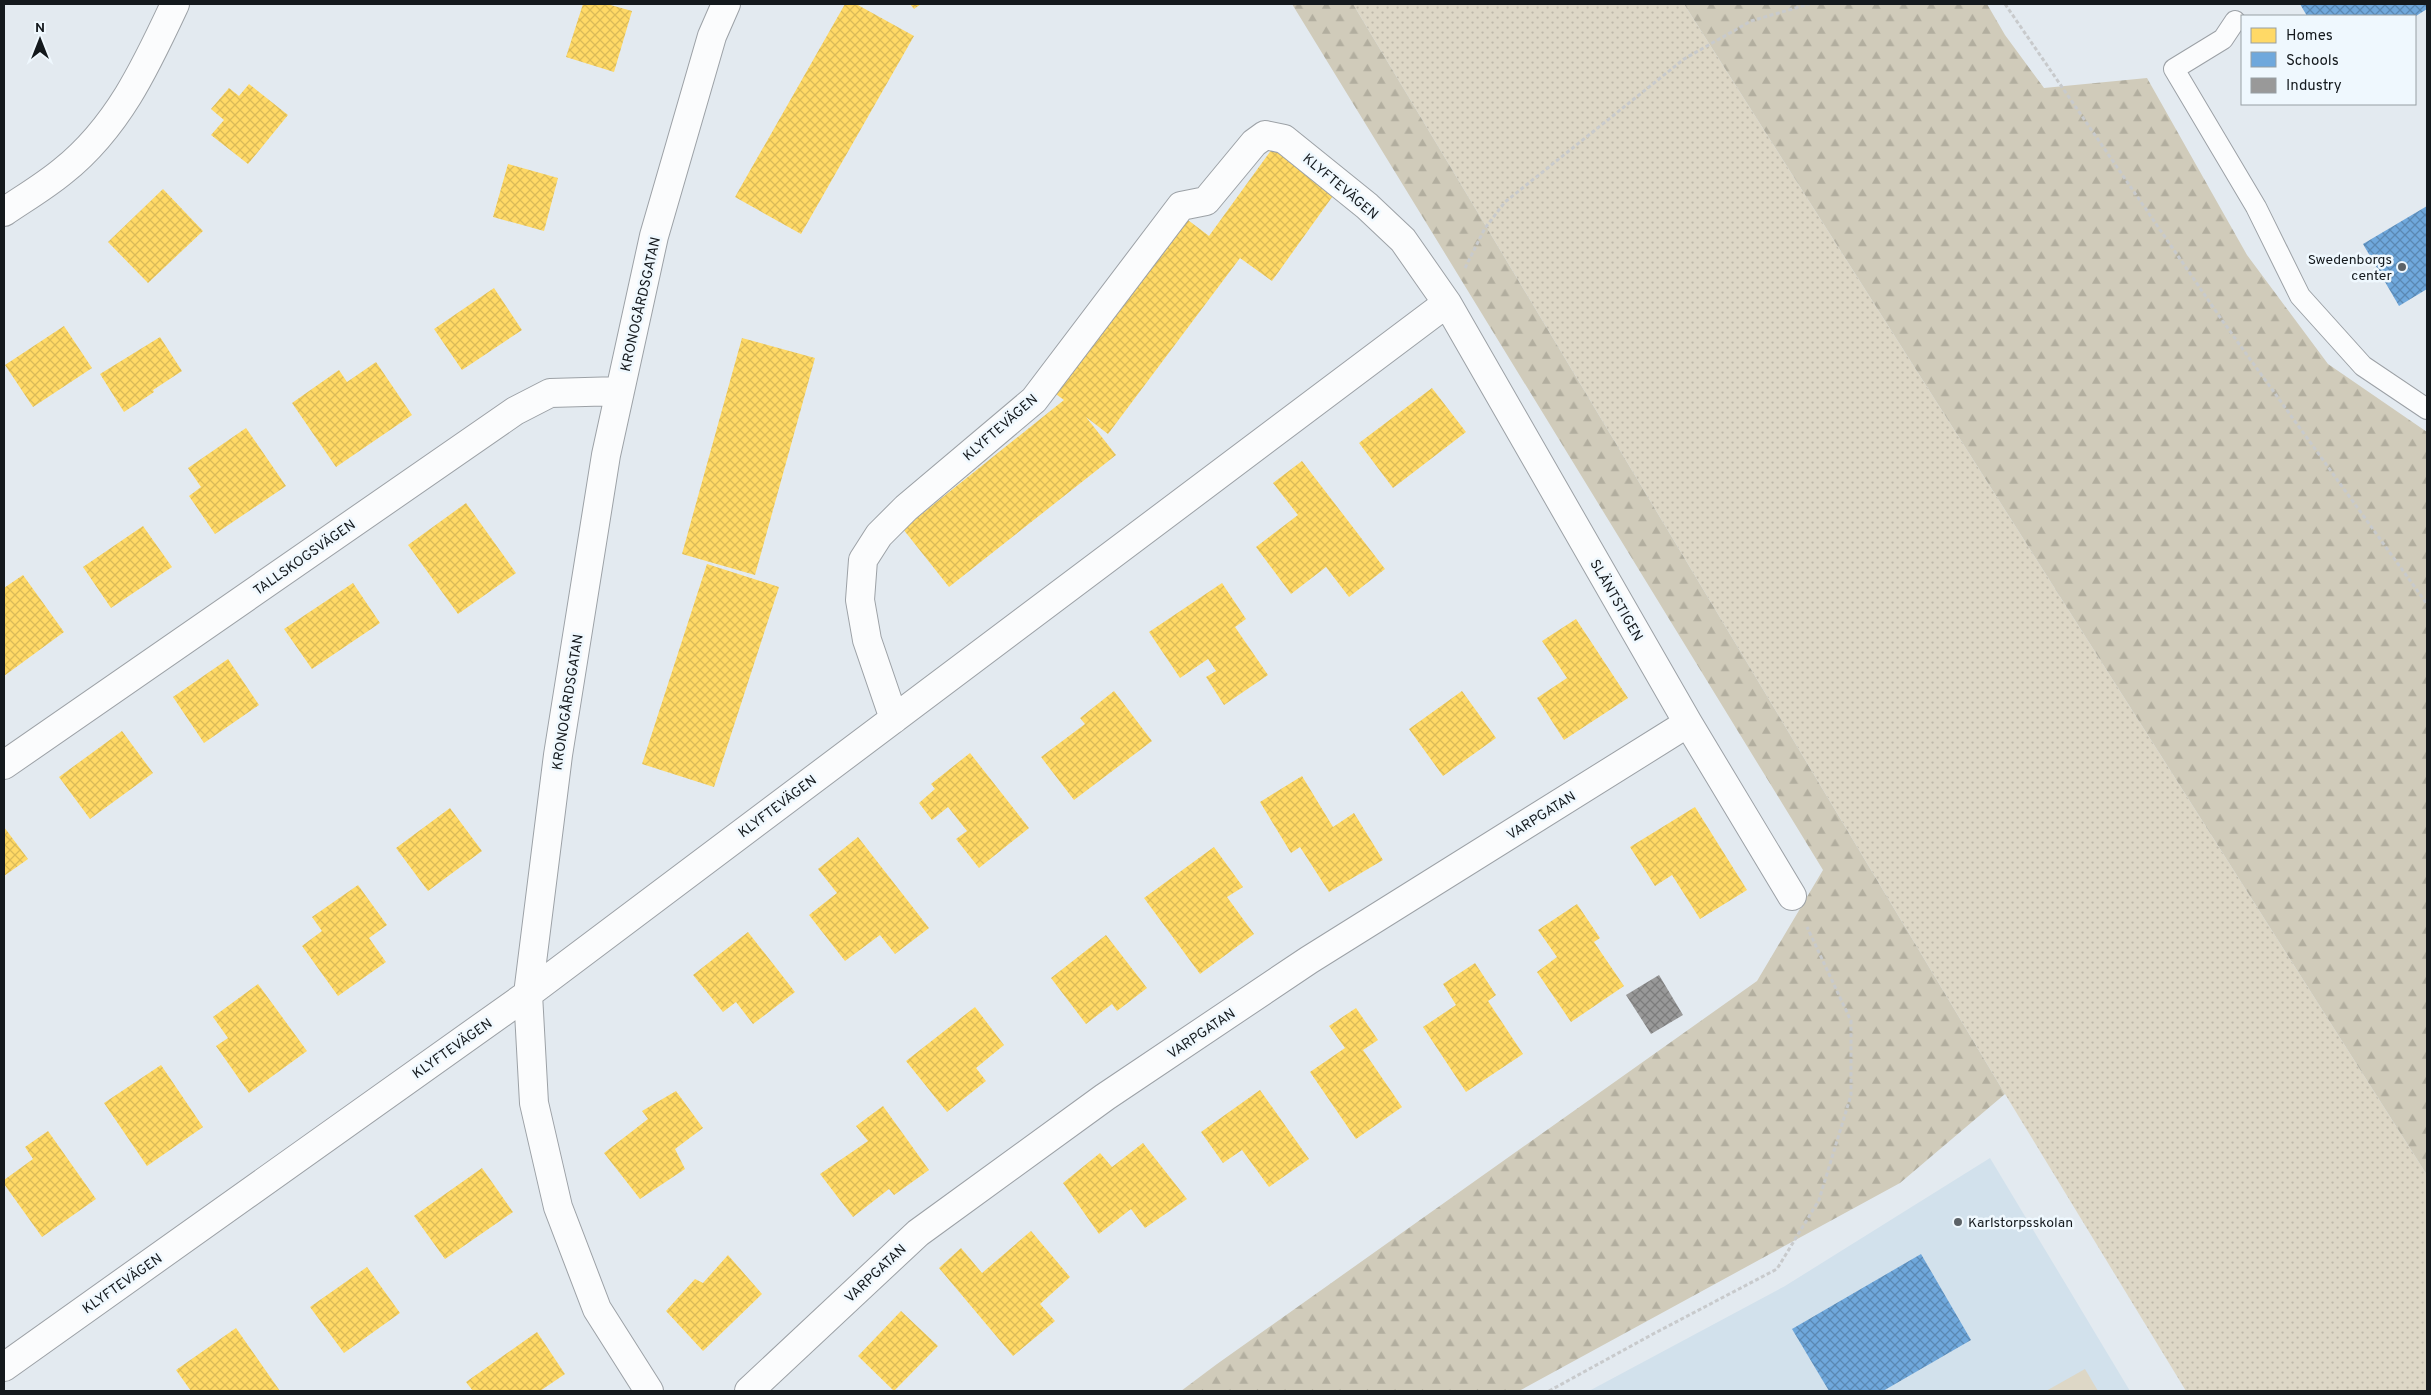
<svg xmlns="http://www.w3.org/2000/svg" width="2431" height="1395" font-family="Overpass,sans-serif">
<style>
.built{fill:#d2e1ec}
.grass{fill:url(#grass-dots)}
.forest{fill:url(#forest-firs)}
.park{fill:#ddd7c6}
.homes{fill:url(#homes-cross-hatch)}
.schools{fill:url(#schools-cross-hatch)}
.industry{fill:url(#industry-cross-hatch)}
.lines{fill:none;stroke-linecap:round;stroke-linejoin:round}
.lane-casing{stroke:#9ca1a6;stroke-width:22}
.street-casing{stroke:#9ca1a6;stroke-width:30}
.secondary-casing{stroke:#9ca1a6;stroke-width:30}
.path{stroke:#c8cacc;stroke-width:3;stroke-dasharray:4 2.5;stroke-linecap:butt}
.lane{stroke:#fbfcfd;stroke-width:20}
.street{stroke:#fbfcfd;stroke-width:28}
.secondary{stroke:#fbfcfd;stroke-width:28}
.poi-dot{fill:#5c6267;stroke:#eff8fe;stroke-width:2}
.labels{text-anchor:middle;stroke-width:5;stroke-linejoin:round;paint-order:stroke}
.street-label{font-size:14px;fill:#14191d;stroke:#eff8fe}
.poi-label{font-size:14px;fill:#14191d;stroke:#eff8fe;text-anchor:end}
</style>
<defs>
<pattern id="grass-dots" width="8" height="8" patternUnits="userSpaceOnUse" patternTransform="scale(1.25)"><rect width="8" height="8" fill="#ddd7c6"/><path d="M2 2h.1M6 6h.1" fill="none" stroke="#bdb8aa" stroke-width="1.8" stroke-linecap="round"/></pattern>
<pattern id="forest-firs" width="22" height="20" patternUnits="userSpaceOnUse" patternTransform="scale(1.25)"><rect width="22" height="20" fill="#d0cbba"/><path d="M5 1l3.5 6h-7zM16 11l3.5 6h-7z" fill="#b2ae9f"/></pattern>
<pattern id="homes-cross-hatch" width="8" height="8" patternUnits="userSpaceOnUse" patternTransform="scale(1.25)"><rect width="8" height="8" fill="#ffd966"/><path d="M0 0l8 8M0 8l8-8" fill="none" stroke="#daba58"/></pattern>
<pattern id="schools-cross-hatch" width="8" height="8" patternUnits="userSpaceOnUse" patternTransform="scale(1.25)"><rect width="8" height="8" fill="#6fa8dc"/><path d="M0 0l8 8M0 8l8-8" fill="none" stroke="#5a88b2"/></pattern>
<pattern id="industry-cross-hatch" width="8" height="8" patternUnits="userSpaceOnUse" patternTransform="scale(1.25)"><rect width="8" height="8" fill="#999"/><path d="M0 0l8 8M0 8l8-8" fill="none" stroke="#7c7c7c"/></pattern>
</defs>
<rect width="100%" height="100%" fill="#e3eaf0"/>
<!-- built -->
<path class="built" d="M1990,1158l140,233h-541l196,-105z"/>
<!-- grass -->
<path class="grass" d="M1353,4h331l743,1171v216h-241l-181,-297z"/>
<!-- forest -->
<path class="forest" d="M1292,4h61l652,1090 -105,89 -381,208h-338l36,-27 540,-383 66,-111z
M1684,4h303l18,31 39,53 103,-10 100,177 81,109 99,68v743z"/>
<!-- park -->
<path class="park" d="M2085,1369l13,22h-52z"/>
<!-- homes -->
<path class="homes" d="M583,4h24l25,7 -18,61 -48,-15z
M845,4h11l58,32 -113,198 -66,-37z
M910,4h11l-7,5z
M249,84l39,31 -40,49 -37,-29 13,-15 -13,-11 18,-21 10,8z
M1272,149l63,44 -63,88 -32,-23 -132,176 -22,-17 30,38 -167,132 -46,-58 161,-129 -15,-11 131,-175 29,22z
M508,164l50,14 -14,53 -51,-14z
M163,189l40,42 -55,52 -40,-41z
M494,288l28,42 -60,40 -28,-41z
M64,326l28,42 -59,39 -28,-42z
M160,337l22,34 -29,19 1,2 -30,20 -24,-38z
M742,338l73,20 -60,217 -73,-21z
M376,362l36,53 -76,52 -44,-64 47,-33 8,12z
M1432,388l34,44 -73,56 -34,-45z
M246,428l40,58 -71,48 -26,-38 12,-9 -13,-19z
M1302,461l83,108 -36,28 -23,-30 -35,27 -35,-47 42,-32 -25,-32z
M466,503l50,70 -58,41 -50,-69z
M143,526l29,41 -61,41 -28,-41z
M707,564l72,23 -65,200 -72,-23z
M23,575l41,57 -60,44v-88z
M353,583l27,40 -68,46 -28,-40z
M1222,583l24,36 -11,8 33,48 -44,30 -18,-28 10,-6 -8,-12 -28,19 -31,-46z
M1576,619l52,79 -64,42 -27,-42 30,-20 -25,-37z
M228,659l31,46 -55,38 -31,-46z
M1114,691l38,50 -78,59 -33,-43 44,-33 -5,-6z
M1462,691l34,47 -53,38 -34,-47z
M122,731l31,42 -63,46 -31,-42z
M970,753l59,75 -50,40 -23,-29 11,-8 -19,-24 -16,13 -13,-17 16,-14 -4,-5z
M1302,776l31,51 21,-14 29,47 -54,32 -29,-45 -9,6 -31,-51z
M1695,807l52,83 -47,29 -28,-44 -17,11 -25,-39z
M450,808l32,43 -54,40 -32,-43z
M4,827l24,32 -24,17z
M858,837l71,91 -34,26 -15,-19 -35,26 -36,-46 28,-22 -19,-24z
M1214,847l29,40 -16,10 27,37 -54,40 -56,-76z
M358,885l29,40 -18,13 17,24 -48,34 -36,-50 20,-15 -10,-14z
M1577,904l23,34 -6,4 30,44 -53,36 -34,-50 20,-15 -19,-27z
M748,932l47,60 -42,32 -17,-22 -13,10 -30,-37z
M1106,935l41,53 -30,23 -5,-7 -26,20 -35,-46z
M1475,963l21,32 -8,6 35,53 -57,38 -43,-65 33,-22 -13,-21z
M258,984l49,67 -58,42 -33,-47 12,-8 -15,-21z
M975,1007l29,38 -28,23 10,13 -39,31 -41,-51z
M1356,1008l22,32 -15,10 39,57 -46,32 -46,-67 35,-24 -16,-22z
M161,1065l42,62 -56,39 -43,-63z
M1260,1090l49,69 -40,28 -27,-37 -19,13 -22,-31z
M676,1091l27,37 -28,21 10,20 -45,30 -36,-46 44,-34 -6,-8z
M883,1106l46,64 -35,25 -5,-6 -36,28 -33,-43 48,-33 -12,-15z
M48,1131l48,68 -54,38 -38,-53v-4l29,-21 -8,-12z
M1143,1143l44,56 -42,29 -14,-19 -32,25 -36,-51 37,-30 12,14z
M482,1168l31,44 -68,47 -31,-43z
M1031,1231l39,46 -30,27 15,17 -42,35 -74,-88 22,-20 21,25z
M728,1255l34,39 -59,57 -37,-40 29,-32 8,4z
M367,1267l33,46 -56,40 -34,-46z
M901,1311l37,35 -44,45 -36,-35z
M236,1328l44,63h-89l-15,-21z
M537,1332l28,42 -25,17h-67l-7,-9z"/>
<!-- schools -->
<path class="schools" d="M2300,4h127v5l-11,7h-109z
M2427,206v83l-28,17 -36,-62z
M1921,1254l50,86 -88,51h-54l-37,-62z"/>
<!-- industry -->
<path class="industry" d="M1659,975l24,40 -32,19 -25,-39z"/>
<g class="lines">
<!-- lane casing -->
<g class="lane-casing">
<path id="lane" d="M2235,21l-12,18 -49,30 82,138 44,89 63,70 64,43"/>
</g>
<!-- street casing -->
<g class="street-casing">
<path id="street" d="M894,719l-27,-79 -7,-40 3,-40 16,-25 27,-27 128,-108 147,-194 25,-5 48,-58 11,-8 19,4 83,67 36,34 44,63 241,420 104,173
M4,765l511,-354 35,-18 70,-2
M4,1367l524,-373 919,-691
M649,1391l-52,-82 -39,-102 -24,-104 -6,-109 30,-239 48,-300 48,-219 58,-200 14,-32
M749,1391l169,-158 187,-136 204,-137 379,-237"/>
</g>
<!-- secondary casing -->
<g class="secondary-casing">
<path id="secondary" d="M4,212c19,-13 41,-26 59,-41 55,-44 83,-105 112,-167"/>
</g>
<!-- path -->
<path class="path" d="M2005,4l219,319 203,281
M1465,268l20,-40 20,-26 179,-143 67,-38 58,-17
M1549,1391l104,-57 124,-65 42,-69 32,-105v-74l-44,-94"/>
<!-- lane -->
<use href="#lane" class="lane"/>
<!-- street -->
<use href="#street" class="street"/>
<!-- secondary -->
<use href="#secondary" class="secondary"/>
</g>
<!-- markers -->
<g class="poi-dot">
<circle cx="2402" cy="267" r="5"/>
<circle cx="1958" cy="1222" r="5"/>
</g>
<g class="labels">
<!-- street labels -->
<g class="street-label">
<text transform="translate(1341 186) rotate(40)" y="5">KLYFTEVÄGEN</text>
<text transform="translate(640 304) rotate(-77)" y="5">KRONOGÅRDSGATAN</text>
<text transform="translate(1000 427) rotate(-41)" y="5">KLYFTEVÄGEN</text>
<text transform="translate(304 557) rotate(-35)" y="5">TALLSKOGSVÄGEN</text>
<text transform="translate(1617 600) rotate(60)" y="5">SLÄNTSTIGEN</text>
<text transform="translate(567 702) rotate(-81)" y="5">KRONOGÅRDSGATAN</text>
<text transform="translate(777 806) rotate(-37)" y="5">KLYFTEVÄGEN</text>
<text transform="translate(1541 815) rotate(-32)" y="5">VARPGATAN</text>
<text transform="translate(1201 1033) rotate(-34)" y="5">VARPGATAN</text>
<text transform="translate(452 1048) rotate(-35)" y="5">KLYFTEVÄGEN</text>
<text transform="translate(875 1273) rotate(-43)" y="5">VARPGATAN</text>
<text transform="translate(122 1283) rotate(-35)" y="5">KLYFTEVÄGEN</text>
</g>
<!-- poi labels -->
<g class="poi-label">
<text x="2392" y="264">Swedenborgs<tspan x="2392" dy="16">center</tspan></text>
<text x="1968" y="1227" text-anchor="start">Karlstorpsskolan</text>
</g>
</g>
<!-- border -->
<rect width="2431" height="1395" fill="none" stroke="#14191d" stroke-width="10"/>
<!-- legend -->
<rect x="2241" y="15" width="175" height="90" fill="#eff8fe" stroke="#979fa4"/>
<rect x="2251" y="28" width="25" height="15" fill="#ffd966" stroke="#979fa4"/>
<text x="2286" y="40" font-size="15" fill="#14191d">Homes</text>
<rect x="2251" y="52" width="25" height="15" fill="#6fa8dc" stroke="#979fa4"/>
<text x="2286" y="65" font-size="15" fill="#14191d">Schools</text>
<rect x="2251" y="78" width="25" height="15" fill="#999999" stroke="#979fa4"/>
<text x="2286" y="90" font-size="15" fill="#14191d">Industry</text>
<!-- north arrow -->
<g transform="translate(40 40)" stroke="#eff8fe" stroke-width="4" paint-order="stroke">
<path d="M0-4L9 19L0 12L-9 19Z" fill="#14191d"/>
<text y="-8" font-size="14" font-weight="bold" text-anchor="middle" fill="#14191d">N</text>
</g>
</svg>
